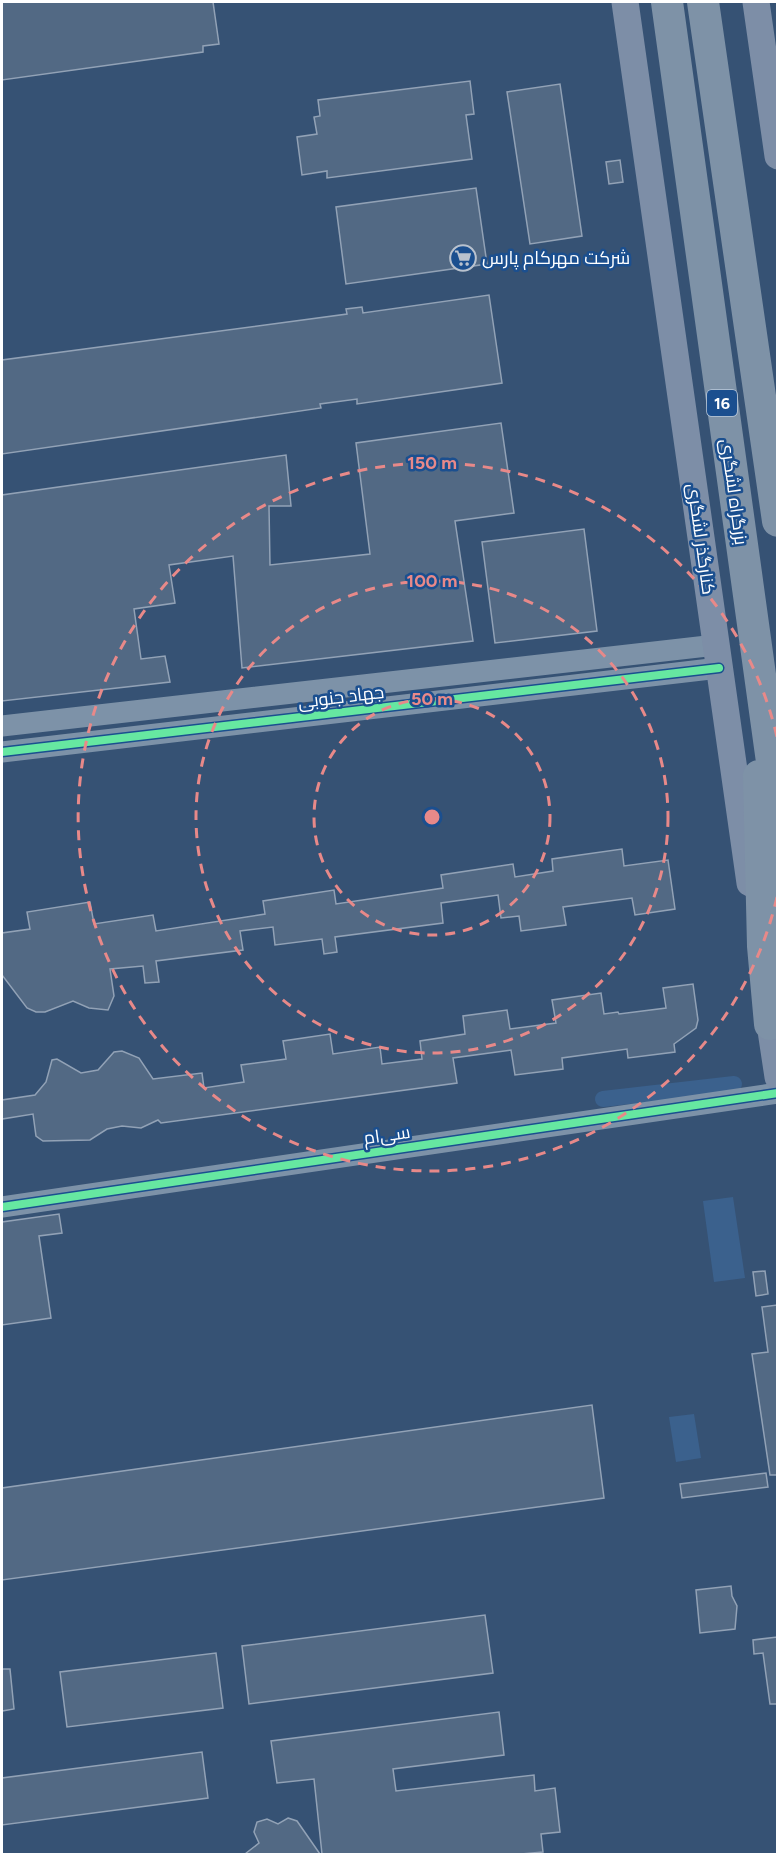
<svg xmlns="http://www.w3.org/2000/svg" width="779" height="1856" font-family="Figtree,Cairo,sans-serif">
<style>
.water{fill:#3b618d}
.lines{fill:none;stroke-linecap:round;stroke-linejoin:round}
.canal{stroke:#3b618d;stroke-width:16}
.building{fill:#526984;stroke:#92a2b6;stroke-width:1.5}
.minor{stroke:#7d92a8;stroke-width:21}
.major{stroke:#7d8ea7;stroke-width:27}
.highway{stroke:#7e92a7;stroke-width:32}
.cycleway-casing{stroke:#1b4f8f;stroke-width:11}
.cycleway{stroke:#66e7a1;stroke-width:8}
.ring{fill:none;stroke:#e88989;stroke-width:3;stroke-dasharray:10 8}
.labels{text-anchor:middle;stroke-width:5;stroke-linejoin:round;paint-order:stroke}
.shield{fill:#1b4f8f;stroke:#bbcadd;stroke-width:1.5}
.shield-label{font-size:16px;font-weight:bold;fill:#fff}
.poi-label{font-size:18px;fill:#fff;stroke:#1b4f8f;text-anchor:start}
.street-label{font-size:18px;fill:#fff;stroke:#1b4f8f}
.centre{fill:#e88989;stroke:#1b4f8f;stroke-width:3}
.ring-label{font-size:18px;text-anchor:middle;font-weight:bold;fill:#e88989;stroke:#1b4f8f;stroke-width:5;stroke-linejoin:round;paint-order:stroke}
</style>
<rect width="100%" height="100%" fill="#365274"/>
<!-- water -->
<path class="water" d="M733,1197l12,81 -31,4 -11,-81z
M694,1414l7,44 -25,4 -7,-45z"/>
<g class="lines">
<!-- canal -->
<path class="canal" d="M603,1099l131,-15"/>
</g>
<!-- building -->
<path class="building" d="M2,2h211l6,42 -16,2v6l-201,28z
M470,81l4,33 -8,1 6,44 -145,19v-7l-25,4 -5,-38 20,-3 -3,-17 6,-1 -2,-16z
M560,84l22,152 -52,8 -23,-152z
M620,160l3,22 -14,2 -3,-22z
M476,188l11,76 -141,20 -10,-77z
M489,295l13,88 -145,21v-5l-37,5 1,4 -319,46v-94l345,-46 -1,-5 16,-2 1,6z
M501,423l13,90 -59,8 18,120 -231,27 -9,-112 -64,9 6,38 -41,6 7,50 24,-3 5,26 -168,19v-206l284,-40 5,51h-22l1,59 100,-11 -14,-111z
M584,529l13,102 -102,12 -13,-101z
M622,849l2,17 44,-6 7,49 -40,6 -3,-17 -69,9 3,18 -45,6 -2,-15 -18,2 -3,-23 -57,8 2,20 -108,14 2,15 -13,2 -2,-15 -47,6 -2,-18 -33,4 3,19 -87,11 3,21 -14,1 -2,-17 -33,3 4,27 -6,14 -19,-2 -16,-7 -28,11h-9l-9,-4 -25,-33v-42l28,-4 -3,-17 63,-10 4,22 59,-9 3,16 109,-17 -2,-13 71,-11 2,14 107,-16 -2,-13 72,-11 2,13 38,-6 -1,-12z
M693,984l5,36 -2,8 -22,16 1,8 -47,6 -1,-9 -65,9 1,11 -48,6 -4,-25 -58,8 4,25 -296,40 -3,-3 -17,8 -19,-2 -15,3 -17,11 -47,1 -7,-5 -3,-22 -31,5v-19l33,-5 11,-13 6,-22 5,-1 24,14 17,-3 16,-18 8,-1 17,7 14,21 49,-6 2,15 40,-6 -3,-17 45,-6 -3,-18 47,-7 3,20 47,-7 2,17 40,-5 -2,-18 45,-7 -2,-18 44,-6 3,19 46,-6 -4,-23 49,-7 3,21 14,-2 1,2 47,-6 -3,-20z
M59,1214l3,19 -23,3 12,82 -49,7v-103z
M765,1271l3,23 -12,2 -3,-24z
M777,1305v170h-7l-18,-121 16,-2 -6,-45z
M592,1405l12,93 -602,82v-92z
M766,1473l2,14 -86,11 -2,-14z
M731,1586l1,10 5,10 -2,23 -35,4 -4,-43z
M485,1615l8,58 -244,31 -7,-58z
M777,1637v67h-7l-7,-51 -9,1 -1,-14z
M216,1653l7,55 -156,19 -7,-55z
M2,1669h8l4,40 -12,2z
M499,1712l5,43 -111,14 3,22 138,-16 1,16 20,-3 5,44 -19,2 2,18 -22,2h-199l-8,-75 -37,4 -6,-42z
M202,1752l6,46 -206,27v-47z
M288,1818l9,3 23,33h-75l14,-11 -5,-11 3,-10 10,-3 11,5z"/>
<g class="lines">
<!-- minor -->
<path class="minor" d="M2,726l714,-81
M2,752l717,-84
M2,1207l776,-114"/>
<!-- major -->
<path class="major" d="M625,2l125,881
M756,2l22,154
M767,1004l11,73"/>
<!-- highway -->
<path class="highway" d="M667,2l111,803
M703,2l75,519
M759,776l4,170 7,78"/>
<!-- cycleway casing -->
<g class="cycleway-casing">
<path id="cycleway" d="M2,752l717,-84
M2,1207l776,-114"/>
</g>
<!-- cycleway -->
<use href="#cycleway" class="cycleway"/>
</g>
<!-- distance rings -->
<g class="ring">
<circle cx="432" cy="817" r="118"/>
<circle cx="432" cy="817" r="236"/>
<path d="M777 897A354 354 0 1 1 777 737"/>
</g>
<!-- icons -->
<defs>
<g id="supermarket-ring" transform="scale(1.35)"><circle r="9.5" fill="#1b4f8f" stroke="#b9c2ce" stroke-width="1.5"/><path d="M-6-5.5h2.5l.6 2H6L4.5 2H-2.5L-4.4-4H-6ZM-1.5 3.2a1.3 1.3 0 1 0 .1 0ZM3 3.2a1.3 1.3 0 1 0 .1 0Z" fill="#b9c2ce"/></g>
</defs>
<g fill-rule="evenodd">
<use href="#supermarket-ring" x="463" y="258"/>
</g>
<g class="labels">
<!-- shield labels -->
<rect class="shield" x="707" y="390" width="30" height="26" rx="4.5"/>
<g class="shield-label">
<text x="722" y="409">16</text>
</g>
<!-- poi labels -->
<g class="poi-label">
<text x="482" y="264">شرکت مهرکام پارس</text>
</g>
<!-- street labels -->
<g class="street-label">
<text transform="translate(734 492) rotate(82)" y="6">بزرگراه لشگری</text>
<text transform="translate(701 539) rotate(82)" y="6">کنارگذر لشگری</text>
<text transform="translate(341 697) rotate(-7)" y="6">جهاد جنوبی</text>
<text transform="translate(387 1135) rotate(-8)" y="6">سی‌ام</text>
</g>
</g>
<circle cx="432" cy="817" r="9" class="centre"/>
<g class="ring-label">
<text x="432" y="469">150 m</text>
<text x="432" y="587">100 m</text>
<text x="432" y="705">50 m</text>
</g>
<!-- border -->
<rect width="779" height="1856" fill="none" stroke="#ffffff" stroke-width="6"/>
</svg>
